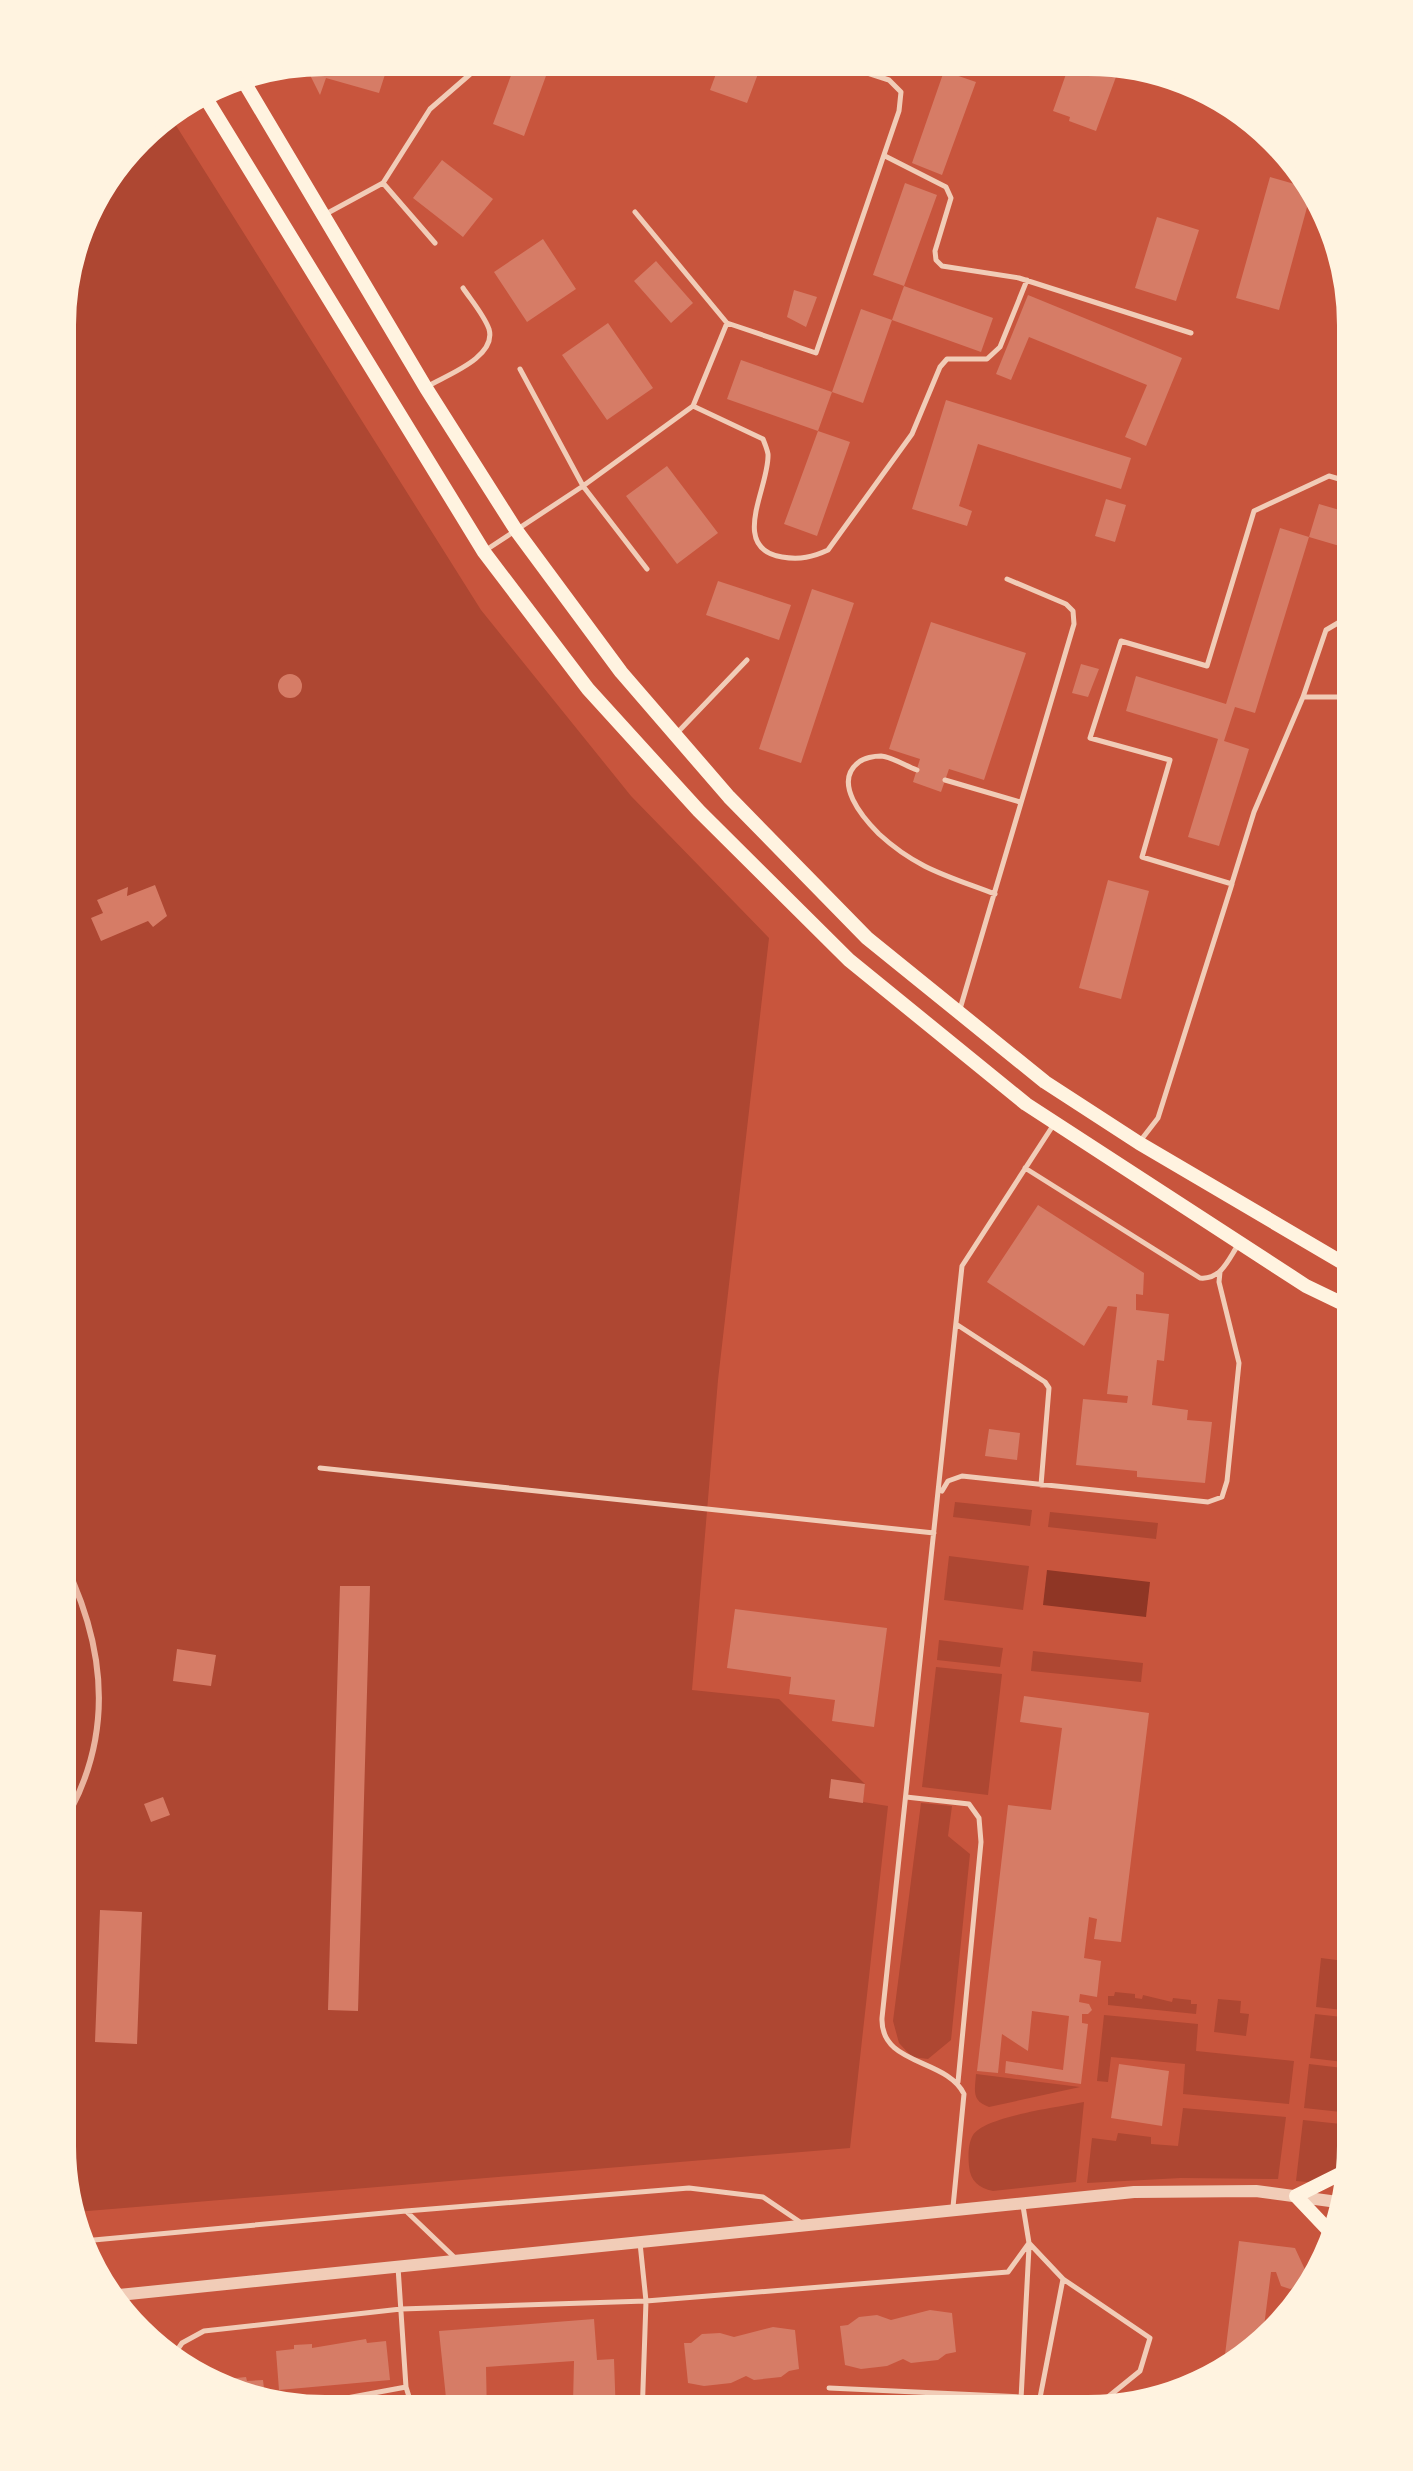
<svg xmlns="http://www.w3.org/2000/svg" width="1413" height="2471" font-family="'Golos Text',sans-serif">
<style>
.green{fill:#ae4732}
.water{fill:#8f3625}
.building{fill:#d67c66}
.lines{fill:none;stroke-linecap:round;stroke-linejoin:round}
.service{stroke:#f1ccb7;stroke-width:5}
.tertiary{stroke:#f1ccb7;stroke-width:12}
.secondary{stroke:#fff3e0;stroke-width:14}
.rail{stroke:#e9b49f;stroke-width:6}
.rim{fill:none;stroke:#fff3e0;stroke-width:12}
</style>
<rect width="100%" height="100%" fill="#c8553d"/>
<!-- green -->
<path class="green" d="M165,108l316,502 150,186 138,142 -51,442 -26,310 87,9 86,85 -2,18 25,4 -38,342 -786,65 -11,-67 2,-1856 26,-86 64,-84z
M955,1502l77,8 -2,16 -77,-9z
M1050,1512l108,11 -2,16 -108,-12z
M949,1556l80,10 -6,44 -79,-10z
M939,1640l64,8 -3,19 -63,-7z
M1033,1651l110,12 -2,19 -110,-11z
M936,1667l66,7 -14,121 -66,-8z
M921,1803l31,3 -4,30 22,18 -19,186 -23,19 -16,-2 -13,-14 -6,-22z
M1321,1958l39,5v49l-44,-5z
M1115,1992l20,2v4l7,1 1,-4 29,7 1,-4 18,2v4h6l-1,10 -88,-9v-9h6z
M1218,1999l23,2 -1,12 9,1 -3,22 -32,-4z
M1315,2014l45,5v45l-50,-6z
M1104,2015l94,9 -2,27 98,10 -5,43 -106,-10 2,-30 -74,-7 -3,25 -11,-1z
M1309,2064l51,6v44l-56,-6z
M976,2074l104,13 -91,20c-18,-6 -14,-17 -13,-33z
M1084,2102l-8,80 -83,9c-14,-3 -23,-10 -24,-25 -1,-9 -1,-23 4,-31 12,-19 87,-28 111,-33z
M1183,2108l103,9 -8,62 -97,-1 -94,5 5,-45 24,3 2,-8 33,4v7l27,2z
M1303,2120l57,6 -8,60 -56,-5z"/>
<!-- water -->
<path class="water" d="M1047,1570l103,12 -4,35 -103,-12z"/>
<!-- building -->
<path class="building" d="M325,53l66,3 -12,37 -53,-15 -6,17 -19,-38z
M519,54h35l-30,82 -31,-12z
M617,54l50,1 -6,16z
M723,55h42l-18,48 -37,-13z
M905,56h45l-6,15z
M1072,57l51,1 -27,73 -27,-10 1,-4 -17,-6z
M944,71l32,11 -34,93 -30,-12z
M442,160l51,39 -30,38 -50,-39z
M1270,177l42,12 -33,121 -43,-12z
M905,183l32,12 -33,91 -31,-11z
M1157,217l42,13 -23,71 -41,-13z
M543,239l33,50 -49,33 -33,-50z
M656,261l37,42 -22,20 -37,-42z
M904,286l89,32 -12,34 -89,-32z
M794,290l23,7 -11,30 -19,-10z
M1028,295l154,63 -36,88 -21,-9 22,-52 -118,-48 -18,43 -15,-6z
M861,309l31,11 -29,83 -31,-11 -14,39 -91,-32 14,-39 91,32z
M608,323l45,65 -46,32 -45,-65z
M946,400l185,58 -10,31 -143,-45 -19,62 13,5 -5,15 -55,-17z
M818,431l32,11 -33,94 -33,-12z
M667,466l51,67 -41,31 -51,-68z
M1106,499l20,6 -11,37 -20,-6z
M1319,504l41,12v36l-51,-15 -54,176 -20,-6 -11,34 25,8 -30,97 -31,-9 30,-98 -92,-28 10,-35 90,28 54,-176 29,9z
M718,581l73,24 -12,35 -73,-25z
M812,589l42,14 -53,160 -42,-14z
M931,622l95,31 -42,127 -35,-11 -8,23 -28,-10 7,-23 -31,-10z
M1346,645l14,2v39l-20,-3z
M1081,664l18,5 -11,28 -16,-4z
M278 686a12 12 0 1 1 24 0a12 12 0 1 1-24 0Z
M63,852l11,27 -8,3 -11,-27z
M1108,880l41,11 -28,108 -42,-11z
M155,885l12,31 -14,11 -5,-6 -47,20 -10,-23 12,-5 -6,-13 31,-13 -1,9z
M1038,1205l106,68 -1,22 -7,-1v16l33,4 -5,47 -7,-1 -5,45 36,5 -1,10 25,2 -7,61 -68,-6v-6l-61,-6 7,-66 44,4 1,-7 -21,-2 10,-87 -9,-1 -24,40 -97,-64z
M1349,1424l11,1v56l-18,-2z
M989,1429l31,4 -3,27 -32,-4z
M340,1586h30l-12,425 -30,-1z
M735,1609l152,19 -13,99 -42,-6 3,-21 -46,-6 2,-17 -64,-9z
M177,1649l39,6 -5,31 -38,-5z
M1024,1696l125,17 -28,229 -27,-3 3,-20 -8,-2 -5,41 17,3 -4,36 -17,-3 -1,8 10,2 3,6 -4,4h-6v9l6,1 -7,60 -76,-11 1,-12 57,9 6,-54 -37,-5 -4,40 -26,-17 -4,39 -21,-2 31,-266 43,5 11,-82 -42,-6z
M831,1779l34,5 -2,19 -34,-5z
M163,1797l7,18 -19,7 -7,-18z
M100,1910l42,2 -5,132 -42,-2z
M1119,2064l50,7 -7,55 -51,-8z
M1239,2241l56,7 12,26 -7,12 -10,3 -9,-3 -5,-14h-5l-9,70 -39,29z
M930,2310l22,3 4,39 -10,2 -8,6 -27,3 -8,-4 -16,7 -26,3 -16,-4 -5,-39 8,-1 11,-8 18,-2 14,5z
M594,2319l3,41 17,-1 2,58h-39l-1,-14h-3l1,-42 -88,6 1,50h-39l-9,-86z
M773,2327l22,3 4,39 -10,2 -8,6 -27,3 -8,-4 -15,7 -27,3 -16,-3 -4,-40h7l11,-9 18,-1 14,4z
M366,2339l1,4 19,-2 4,39 -111,10 -3,-39 18,-2v-4l18,-1v4z
M246,2377l1,4 16,-1 2,17 -4,1v6l-43,-20 9,-1v-4z
M841,2401l57,6 -1,11h-59z"/>
<g class="lines">
<!-- service -->
<path class="service" d="M815,56l74,24 12,12 -2,19 -83,242 -89,-30 -34,83 70,33c2,5 4,10 5,15 2,32 -40,94 14,103 18,3 31,0 46,-7l84,-116 28,-67 7,-8h40l13,-12 27,-67
M885,156l61,31 5,11 -16,53 1,9 6,6 77,12 172,55
M635,212l92,111
M324,215l59,-32
M435,243l-52,-60 47,-74 53,-46 3,-9
M1351,269l-11,24 18,17
M428,386c19,-11 69,-29 61,-57 -5,-14 -18,-29 -26,-41
M486,550l97,-64 -63,-117
M647,569l-64,-83 110,-80
M1303,697l23,-67 34,-20
M677,733l70,-73
M917,770c-11,-4 -25,-13 -36,-14 -7,0 -17,2 -22,6 -27,20 4,56 20,72 38,35 69,42 116,60
M945,780l75,22
M1232,883l22,-71 49,-115h57
M960,1009l114,-385 -1,-13 -7,-7 -59,-25
M1141,1140l17,-22 74,-234 -90,-27 28,-97 -80,-22 31,-97 86,25 47,-155 75,-35 31,9
M1347,1155l13,1
M1025,1168l175,110c21,2 28,-18 38,-33
M956,1324l89,58 4,6 -8,97
M320,1468l614,65
M942,1491l6,-10 14,-5 246,26 14,-5 5,-16 12,-118 -20,-81 1,-10
M906,1797l63,7 10,14 2,24 -23,240
M1023,2206l6,37 34,36 87,59 -10,33 -58,47
M953,2207l11,-113c-17,-36 -84,-28 -82,-76l80,-752 92,-142
M406,2211l283,-23 74,9 40,27
M72,2242l334,-31 48,46
M640,2243l6,58 362,-29 21,-29
M398,2267l8,120 9,29
M1063,2279l-24,124 9,11 19,4
M169,2362l13,-19 22,-12 197,-22 245,-8 -4,116
M829,2388l192,9
M526,2404l1,13
M293,2408l113,-21
M1020,2418l9,-171"/>
<!-- tertiary -->
<path class="tertiary" d="M109,2296l1025,-104 122,-1 89,12"/>
<!-- secondary -->
<path class="secondary" d="M237,70l189,318 90,142 105,142 108,125 138,141 178,144 94,61 221,130
M199,87l285,465 104,137 111,122 150,149 177,144 280,182 54,26
M1333,2235l-37,-39 54,-27 10,-9"/>
<!-- rail -->
<path class="rail" d="M53,1839c67,-97 55,-199 0,-298"/>
</g>
<!-- crop -->
<path d="M0 0H1413V2471H0ZM325 70H1088A255 255 0 0 1 1343 325V2146A255 255 0 0 1 1088 2401H325A255 255 0 0 1 70 2146V325A255 255 0 0 1 325 70Z" fill="#fff3e0" fill-rule="evenodd"/>
<path class="rim" d="M325 70H1088A255 255 0 0 1 1343 325V2146A255 255 0 0 1 1088 2401H325A255 255 0 0 1 70 2146V325A255 255 0 0 1 325 70Z"/>
</svg>
